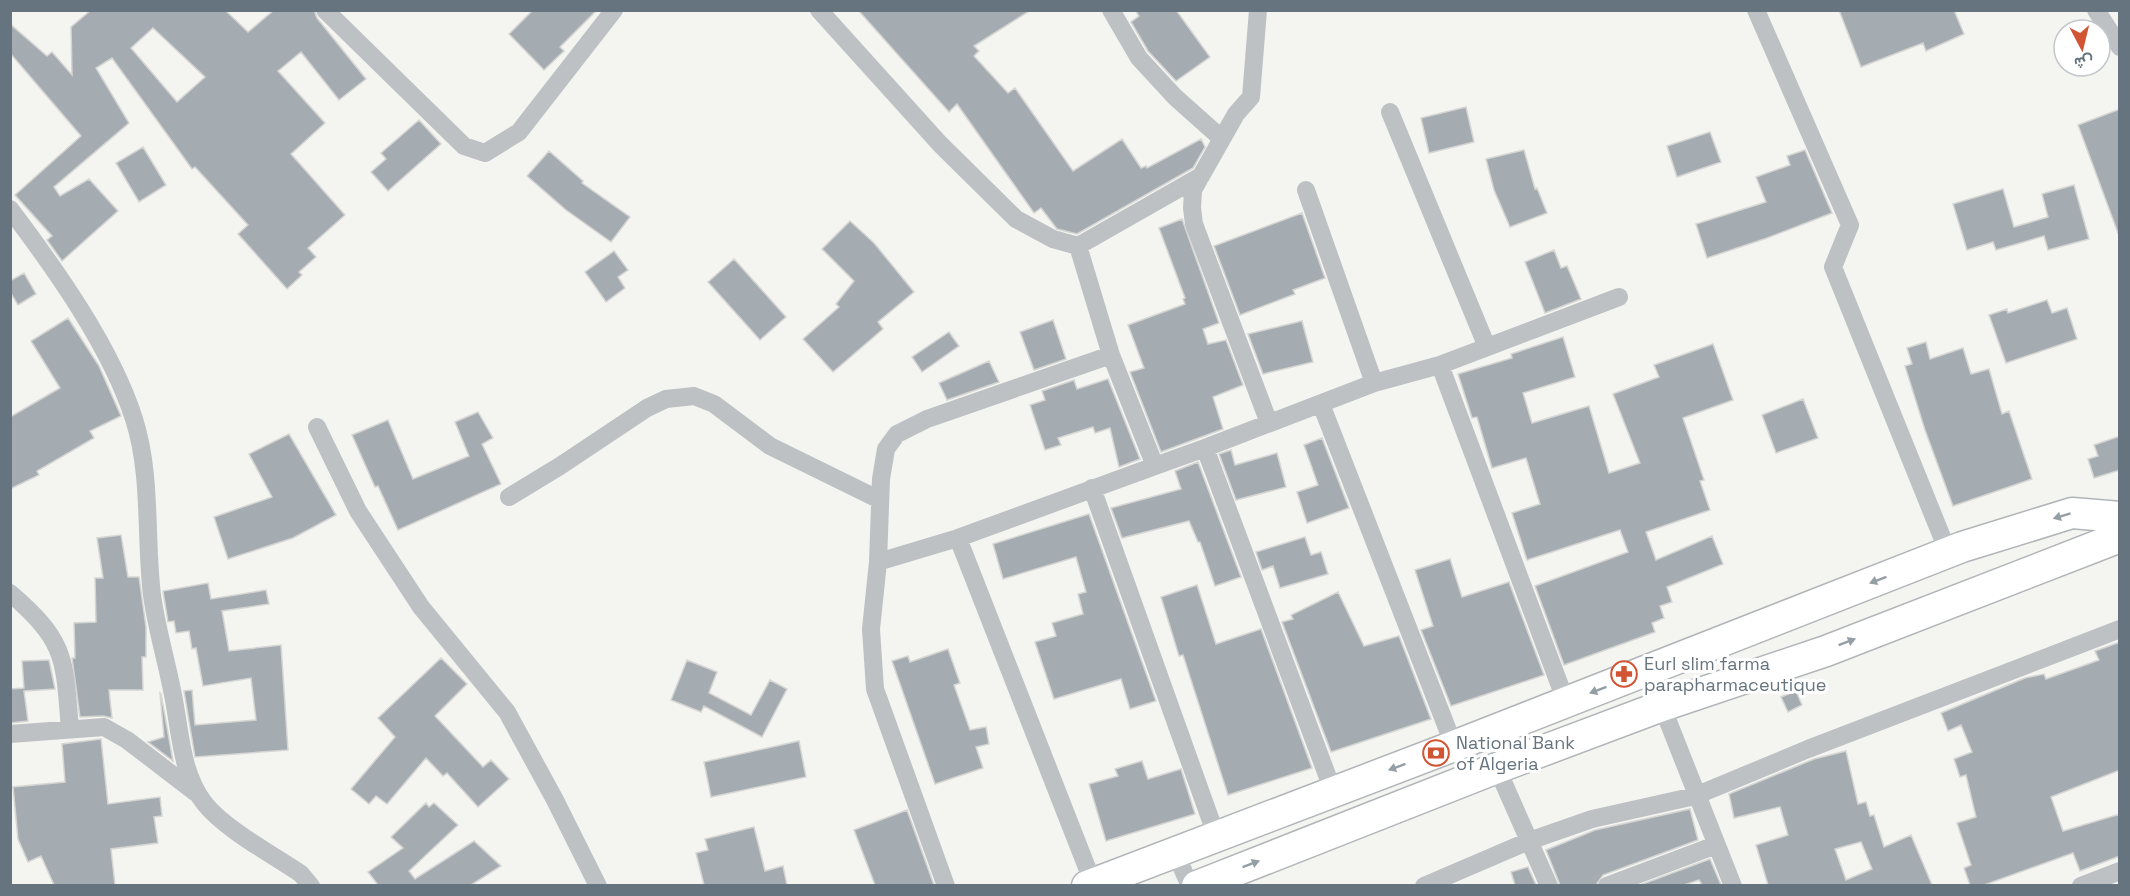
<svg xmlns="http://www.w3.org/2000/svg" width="2130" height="896" font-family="'Space Grotesk',Vazirmatn,sans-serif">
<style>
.building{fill:#a5acb1;stroke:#d5d5d3;stroke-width:1.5;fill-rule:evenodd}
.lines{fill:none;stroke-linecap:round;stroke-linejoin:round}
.primary-casing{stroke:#b1b5b8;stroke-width:33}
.street{stroke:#bdc1c4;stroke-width:18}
.primary{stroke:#fff;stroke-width:30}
.oneway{fill:#949ea5}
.labels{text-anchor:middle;stroke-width:6;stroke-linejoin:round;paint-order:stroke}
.poi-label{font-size:18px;fill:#66747f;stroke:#fff;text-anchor:start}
</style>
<rect width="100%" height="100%" fill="#f4f4f1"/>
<!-- building -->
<path class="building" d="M91,10h134l23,22 26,-22h40l3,8 49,61 -27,21 -38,-48 -23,19 47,52 -34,31 54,61 -37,33 8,9 -17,15 3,3 -15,14 -49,-55 10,-9 -53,-58 -3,2 -80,-111 -16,10 33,55 -75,64 6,9 29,-17 29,32 -56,50 -15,-21 5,-4 -37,-41 66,-59 -71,-83v-29l37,32 5,-4 20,23 -1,-48zM153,28l52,49 -28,25 -46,-54z
M533,10h64l-37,37 4,4 -20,19 -35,-36z
M858,10h173l-57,36 5,5 -5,5 34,37 7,-5 58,83 49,-32 19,29 5,-2 1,2 54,-29 4,8 -12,21 -116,66 -20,-5 -16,-21 -7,5 -77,-109 -8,8z
M1135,10h41l34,47 -34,24 -28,-30 -17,-29 8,-6z
M1839,10h115l10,24 -38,17 -3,-8 -62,24z
M1466,107l8,35 -45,11 -8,-35z
M2120,109v124h-2l-40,-108z
M419,120l22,24 -53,47 -17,-19 15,-13 -5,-6z
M1710,132l11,30 -44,15 -10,-31z
M143,147l23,38 -27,17 -23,-39z
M1524,150l11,39 2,-1 10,25 -37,14 -16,-37 -8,-31z
M1805,150l27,63 -65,25 -60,20 -11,-34 70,-22 -10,-25 34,-12 -3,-9z
M549,151l34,30 -1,2 48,34 -19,25 -45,-32 -39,-34z
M2074,185l15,54 -41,11 -4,-14 -48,14 -3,-8 -26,8 -14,-46 50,-15 11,38 34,-10 -6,-23z
M1302,213l23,65 -32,12 2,4 -55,21 -26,-69z
M1182,219l37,104 -16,6 5,15 18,-4 17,45 -30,12 10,32 -62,23 -31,-80 14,-4 -16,-43 57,-21 -2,-5 2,-1 -26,-70z
M850,221l24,22 40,49 -36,30 5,7 -50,43 -30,-33 36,-32 -3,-3 18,-23 -32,-32z
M1554,250l7,18 6,-2 14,33 -36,14 -20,-51z
M614,251l14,19 -10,7 7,11 -19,14 -21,-30z
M734,259l52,58 -26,23 -52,-58z
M24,273l12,21 -18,11 -8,-13v-11z
M2047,300l5,13 15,-5 10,31 -71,24 -17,-48 18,-6 1,4z
M68,318l31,48 22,50 -31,15 4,7 -57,33 2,4 -29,14v-72l50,-29 -29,-47z
M1053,320l13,39 -32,11 -14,-38z
M1302,321l11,41 -50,12 -15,-40z
M949,332l10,14 -37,26 -10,-15z
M1563,337l12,40 -52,16 9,30 57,-17 20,67 31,-10 -27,-69 46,-17 -5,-12 59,-21 20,56 -50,18 21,62 -4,1 10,29 -64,22 10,28 56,-24 11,28 -56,23 5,15 -12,4 4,12 -12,5 3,9 -91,33 -29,-79 93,-34 -8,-22 -93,30 -15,-47 28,-9 -14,-46 -34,10 -15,-51 -5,1 -14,-44 54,-16 -1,-4z
M1926,342l4,17 33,-11 8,26 18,-5 13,45 7,-3 23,68 -79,27 -28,-76 -20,-64 7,-2 -5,-16z
M989,361l10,21 -52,18 -8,-17z
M1108,379l32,80 -21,8 -9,-39 -15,5 -2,-6 -35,11 3,7 -16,5 -15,-45 15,-5 -3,-9 32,-11 3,9z
M1803,399l15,39 -42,15 -14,-38z
M478,412l15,26 -11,6 19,40 -103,46 -20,-44 -3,1 -23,-52 36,-15 25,59 56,-23 -14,-34z
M289,434l47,81 -43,23 -65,21 -14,-42 58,-20 -23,-43z
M2120,436v34l-26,8 -6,-19 10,-3 -4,-11z
M1322,438l27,70 -42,15 -10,-31 21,-7 -14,-40z
M1231,450l4,15 42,-12 9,34 -50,13 -17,-46z
M1198,462l43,115 -26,9 -15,-44h-2l-9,-21 -67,17 -11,-30 70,-19 -6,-18z
M1089,514l67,187 -26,8 -9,-30 -67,20 -19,-57 21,-6 -4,-13 31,-9 -5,-20 8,-2 -10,-35 -73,22 -10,-35z
M121,535l7,42h11l7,50v30h-4l1,33h-34l3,28 -9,-2 -23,1 -8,-59h3l-1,-35 22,-1 -1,-44h8l-6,-40z
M1305,537l6,18 10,-3 7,22 -48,14 -7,-22 -11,4 -6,-18z
M1450,559l12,38 47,-15 35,93 -93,31 -30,-76 12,-4 -18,-56z
M208,583l3,16 55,-9 3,14 -47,7 7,40 52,-6 7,105 -93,7 -11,-66 8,-1 3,35 61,-5 -5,-42 -48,8 -7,-38 -4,1 -3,-18 -13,2 -2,-12 -6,1 -5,-31z
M1197,585l19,59 45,-15 51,139 -84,27 -45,-140 -4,1 -18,-59z
M1338,592l26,54 35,-10 32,83 -100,33 -49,-130 11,-3 -2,-4z
M2120,642v128l-69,27 12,34 57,-17v42l-40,15 -7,-18 -89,32h-14l-6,-17 7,-3 -14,-42 19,-6 -10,-42 -6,2 -6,-18 18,-7 -11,-27 -13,6 -7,-18 84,-35 19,-4 2,5 53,-19 -4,-9z
M948,649l12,34 -6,2 16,45 16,-3 3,17 -13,3 7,21 -48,16 -43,-123 16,-5 2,6z
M441,658l26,26 -32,32 48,51 8,-7 18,19 -31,28 -31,-34 -4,3 -17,-18 -39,46 -11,-8 -7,8 -18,-15 44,-52 -17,-19z
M49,660l6,29 -31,2 4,30 -18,2v-34l14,-1 -2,-27z
M687,660l30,12 -8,21 42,22 19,-35 17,9 -25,48 -58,-31 -3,6 -30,-12z
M1796,691l6,14 -14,7 -7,-15z
M160,693l1,1 12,67 -25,-19 16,-5z
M101,739l7,65 52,-7 2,19 -8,1 4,26 -47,6 4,36h-61l-13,-29 -13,6 -10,-23 -5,-52 52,-5 -3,-38z
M799,741l7,36 -95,20 -7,-35z
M1846,751l12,53 8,-2 4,14 4,-1 10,32 27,-12 21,50h-164l-12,-40 32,-10 -8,-28 -46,11 -5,-24 85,-35zM1861,842l11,27 -26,11 -11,-31z
M1142,761l6,18 33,-10 14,45 -89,27 -17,-57 29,-8 -3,-7z
M426,803l3,4 5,-4 24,22 -49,46 6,8 59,-38 27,25 -30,19h-93l-10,-13 35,-24 -12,-11z
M1690,809l8,31 -95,35 -7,10h-36l-14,-35 49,-20z
M907,810l27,75h-59l-21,-55z
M754,827l11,44 18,-5 4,19h-83l-8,-32 12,-3 -3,-11z
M1710,859l11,26h-19l-3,-5 -15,5h-44z
M1528,867l8,18h-21l-4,-13z"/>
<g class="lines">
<!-- primary casing -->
<g class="primary-casing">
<path id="primary" d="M1087,886l367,-140 508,-199 110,-34 48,4
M1197,886l300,-118 165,-62 164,-55 294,-114"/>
</g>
<!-- street -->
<path class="street" d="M325,10l139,136 21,7 34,-21 95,-122
M819,10l121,134 76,75 37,20 25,7 123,-70
M1111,10l28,48 36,39 46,41
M1258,10l-7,87 -15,17 -43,76 -1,18 2,16 75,199
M1756,10l94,215 -17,42 115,285
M2096,10l24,37
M1390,112l97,235
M10,209c46,61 101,138 124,210 18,56 11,119 18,176 5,37 17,74 23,111 6,34 8,70 30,98 20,25 68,51 96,70l10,12
M1078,246l33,109
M1440,365l126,337
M1374,383l66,-18 179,-68
M1321,404l133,342
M317,427l41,84 63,96 86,105 48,88 43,86
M1205,448l169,-65 -68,-193
M1155,466l50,-18 128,343
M1092,488l124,347
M509,497l51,-31 87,-58 19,-9 28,-3 20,8 56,42 110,54
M958,538l135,345
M878,562l80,-24 197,-72 -44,-111 -184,64 -30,15 -11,15 -5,30 -3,83 -7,67 4,60 71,197
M10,593c57,49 54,65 60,136
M1662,706l71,180
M10,734l94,-7 23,13 68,52
M1497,768l52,118
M1175,852l15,34
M1424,886l105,-45 63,-22 103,-23 113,-47 312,-120
M1607,886l109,-41
M2081,886l39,-15"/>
<!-- primary -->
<use href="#primary" class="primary"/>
</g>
<!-- one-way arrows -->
<defs><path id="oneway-solid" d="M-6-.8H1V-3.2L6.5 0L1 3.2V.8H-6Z" transform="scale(1.5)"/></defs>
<g class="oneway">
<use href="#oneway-solid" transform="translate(2062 516) rotate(163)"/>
<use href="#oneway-solid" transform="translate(1878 580) rotate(159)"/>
<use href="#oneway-solid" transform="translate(1847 642) rotate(-21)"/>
<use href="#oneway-solid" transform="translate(1598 690) rotate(159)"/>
<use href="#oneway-solid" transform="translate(1397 767) rotate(160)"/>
<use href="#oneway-solid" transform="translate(1251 864) rotate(-21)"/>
</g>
<!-- icons -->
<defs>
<g id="pharmacy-ring" transform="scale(1.35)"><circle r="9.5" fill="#fff" stroke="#d15433" stroke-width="1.5"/><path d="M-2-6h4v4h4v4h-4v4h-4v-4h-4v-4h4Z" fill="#d15433"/></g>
<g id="bank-ring" transform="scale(1.35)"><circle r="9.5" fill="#fff" stroke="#d15433" stroke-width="1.5"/><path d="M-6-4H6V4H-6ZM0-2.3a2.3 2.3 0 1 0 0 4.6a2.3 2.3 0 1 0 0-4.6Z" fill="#d15433"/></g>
</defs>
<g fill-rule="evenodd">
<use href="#pharmacy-ring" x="1624" y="674"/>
<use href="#bank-ring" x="1436" y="753"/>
</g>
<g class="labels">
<!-- poi labels -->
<g class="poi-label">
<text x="1644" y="670">Eurl slim farma<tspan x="1644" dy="21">parapharmaceutique</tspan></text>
<text x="1456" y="749">National Bank<tspan x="1456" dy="21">of Algeria</tspan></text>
</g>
</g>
<!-- border -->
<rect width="2130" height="896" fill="none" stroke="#66747f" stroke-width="24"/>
<!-- north arrow -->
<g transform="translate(2082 48) rotate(173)"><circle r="28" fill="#ffffff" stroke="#c2c7cc" stroke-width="1.5"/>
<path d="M0-4.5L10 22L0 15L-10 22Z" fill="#d15433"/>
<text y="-9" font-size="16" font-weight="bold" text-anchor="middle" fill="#66747f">ش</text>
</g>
</svg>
